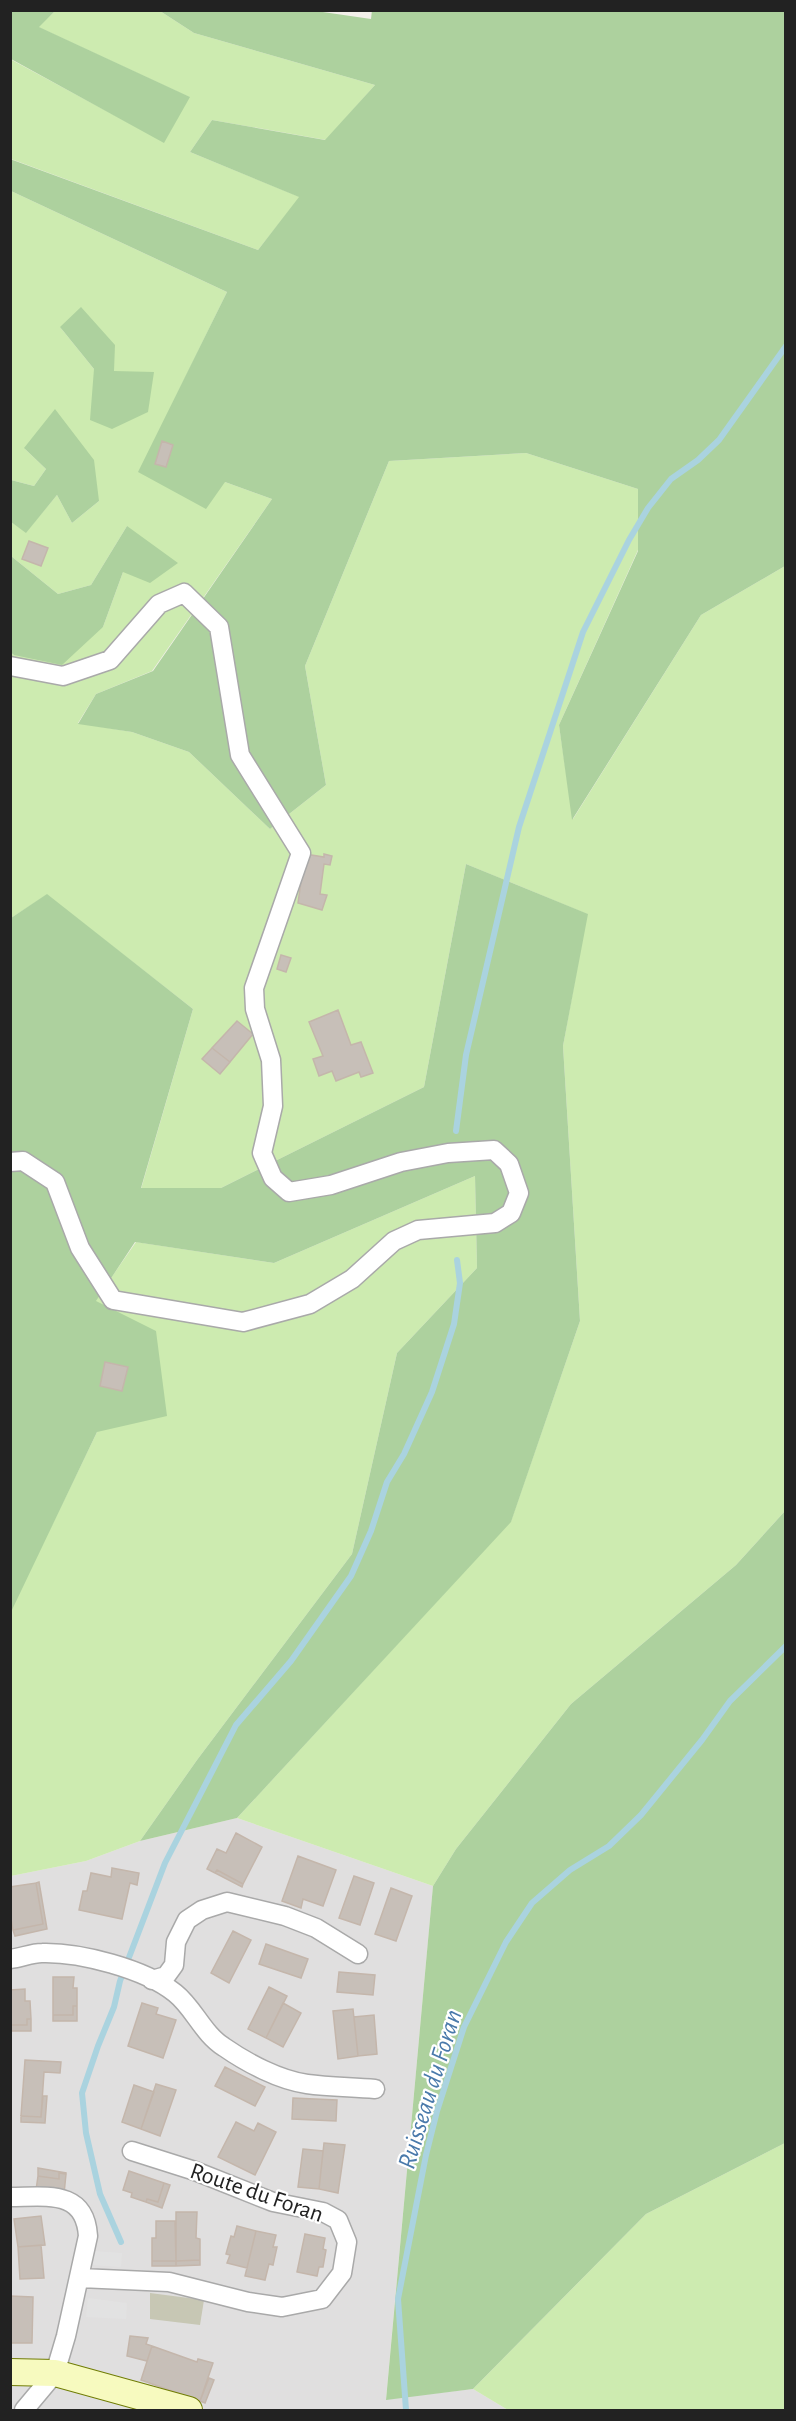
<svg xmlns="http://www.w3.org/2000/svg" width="796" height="2421" font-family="'Alegreya Sans',sans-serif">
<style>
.residential{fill:#e0dfdf}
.construction{fill:#c7c7b4}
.grass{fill:#cdebb0;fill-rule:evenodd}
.forest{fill:#add19e}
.parking{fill:#e2e2e2}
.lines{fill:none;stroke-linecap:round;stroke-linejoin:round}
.stream{stroke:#aad3df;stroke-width:6}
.building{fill:#c7bfb8;stroke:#c4b6ab;stroke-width:1.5}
.street-casing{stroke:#a9a9a9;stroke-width:21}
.secondary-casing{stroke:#707d05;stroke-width:28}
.street{stroke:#fff;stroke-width:18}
.secondary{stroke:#f7fabf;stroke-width:26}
.labels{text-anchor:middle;stroke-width:4.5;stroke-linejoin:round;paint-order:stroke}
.street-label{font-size:24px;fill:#222;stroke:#fff}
.water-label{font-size:26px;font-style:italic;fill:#4a7aab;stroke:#fff}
</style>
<rect width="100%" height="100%" fill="#f2efe9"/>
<!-- residential -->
<path class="residential" d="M237,1818l196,68 -47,513 87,-10 35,21h-497v-534l75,-15 54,-20z"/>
<!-- construction -->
<path class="construction" d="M150,2293l54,7 -4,25 -50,-6z"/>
<!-- grass -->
<path class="grass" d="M55,11h105l34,22 181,52 -49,55 -114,-20 -22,32 110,45 -42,53 -247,-91 -1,-100 154,83 25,-45 -151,-70z
M11,191l216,101 -88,180 86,10 47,17 -120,172 -56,23 -18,29 54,9 57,20 81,77 56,-44 -21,-119 84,-205 137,-8 112,36v61l-79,175 14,94 128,-204 84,-49v945l-49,54 -165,139 -115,145 -23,37 -196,-68 274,-297 69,-200 -17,-275 24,-132 -121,-50 -42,223 -203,101 -80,1 52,-180 -146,-114 -36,23 -1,-266 4,3 89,-28 20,-55 4,-46 -36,59 -33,9 -47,-38v-34l15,10 31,-37 15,28 27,-22 -75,-53 22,21 -12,17 -23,-6zM60,327l54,44 -20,-2z
M475,1176l2,92 -80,85 -45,201 -155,206 -57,81 -54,20 -75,15 -1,-264 87,-180 -2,-131 41,-59 138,21z
M785,2143v267h-277l-35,-21 173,-175z"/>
<!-- forest -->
<path class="forest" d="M372,10l413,1v555l-84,49 -129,205 -13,-95 79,-174v-62l-112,-36 -137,8 -84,205 21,119 -56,44 -81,-77 -57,-20 -54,-8 18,-30 57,-23 119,-172 -47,-17 -19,27 -68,-37 89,-180 -216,-101 -1,-32 248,91 41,-53 -109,-45 22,-32 113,20 50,-55 -181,-52 -34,-22h156l55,8z
M10,11h45l-16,16 151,70 -26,46 -153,-84z
M81,307l34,38 -1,26 40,1 -6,40 -36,17 -22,-9 4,-51 -34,-42z
M55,409l39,51 5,41 -27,22 -15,-28 -31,38 -15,-11v-42l23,6 12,-17 -22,-21z
M127,526l51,37 -28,20 -27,-11 -20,55 -41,38 -48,-10 -4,-3 1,-96 47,38 33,-9z
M466,864l122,50 -25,132 17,275 -69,201 -274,296 -97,23 57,-81 155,-206 45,-201 80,-85 -2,-92 -201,87 -139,-21 -39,59 60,30 11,85 -70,16 -86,180v-694l36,-24 146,115 -52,179h80l203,-101z
M785,1511v632l-139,71 -173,175 -87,11 47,-514 23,-37 115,-145 165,-139z"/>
<!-- parking -->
<path class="parking" d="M93,2251l29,2 -1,14 -29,-2z
M88,2298l39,5 -1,16 -40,-2z"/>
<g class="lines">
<!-- stream -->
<path class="stream" d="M456,1131l10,-76 53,-228 64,-195 46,-92 19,-32 23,-29 27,-19 21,-20 67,-94
M121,2242l-21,-48 -14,-61 -4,-40 16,-47 16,-39 6,-26 45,-118 71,-138 55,-64 60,-85 20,-45 16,-49 17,-28 28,-62 22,-68 6,-41 -3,-23
M406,2410l-8,-111 28,-144 11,-44 27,-84 42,-85 26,-39 38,-33 39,-24 32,-31 61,-75 28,-39 56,-55"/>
</g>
<!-- building -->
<path class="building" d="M162,441l11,4 -7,22 -11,-3z
M29,541l19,7 -7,18 -19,-7z
M305,854l19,3v-3l8,2 -2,9 -6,-1 -4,30 7,1 -5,15 -24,-7z
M281,955l10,3 -5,14 -9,-3z
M338,1010l13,35 10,-3 12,31 -12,4 -2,-5 -23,9 -4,-10 -13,5 -6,-17 10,-3 -14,-34z
M237,1021l16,13 -23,28 -18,-14z
M212,1048l18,14 -10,12 -18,-15z
M105,1362l23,5 -6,24 -22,-5z
M236,1833l26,14 -19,37 -26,-14 -2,3 -8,-4 10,-20 9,4z
M298,1856l38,14 -13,36 -20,-7 -2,9 -19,-7z
M112,1868l27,5 -2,12 -7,-2 -8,36 -43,-9 4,-19h4l4,-18 20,4z
M217,1870l26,14 -1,3 -27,-14z
M354,1876l20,7 -14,42 -21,-7z
M39,1882l8,47 -32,7 -2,-6 30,-6 -7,-41z
M36,1883l7,41 -30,6 -3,-16v-27z
M391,1888l21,8 -16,45 -21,-7z
M233,1931l18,9 -22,43 -18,-10z
M266,1944l42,15 -7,19 -42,-14z
M339,1972l36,3 -2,20 -36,-3z
M53,1977h21l-1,11h4v18h-4v9h-20z
M269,1987l18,9 -21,42 -18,-9z
M25,1989v12h5l1,18h-4v6h-17v-35z
M142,2003l16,5 -2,6 20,6 -13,38 -35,-12z
M283,2003l18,10 -18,34 -17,-9z
M73,2006h4v15h-24v-6h20z
M353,2009l5,47 -20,3 -5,-48z
M374,2015l3,39 -19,2 -4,-39z
M27,2019h4v12h-21v-6h17z
M25,2060l36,2 -1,11 -16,-1 -3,45 -20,-1z
M225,2067l40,20 -10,19 -40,-20z
M156,2084l20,6 -16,46 -19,-7z
M134,2085l20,7 -13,37 -19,-7z
M43,2096h4l-2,27 -24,-1v-6l20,1z
M293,2098l44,2 -1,21 -44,-2z
M236,2122l18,9 4,-8 18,9 -21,43 -37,-18z
M324,2143l21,2 -7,48 -19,-4z
M303,2149l20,2 -4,38 -21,-2z
M38,2168l28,5v1l-7,-1v6l-21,-3z
M129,2171l35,12 -6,19 -11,-3 -1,3 -15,-5 1,-4 -9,-3z
M59,2173l7,1 -2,20 -28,-4 2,-14 21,3z
M164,2183l6,2 -8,23 -16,-6 1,-3 11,3z
M176,2212h21l-1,26 4,1v21l-24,1z
M41,2216l4,29 -27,2 -4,-28z
M156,2221h19l1,40h-24v-23h4z
M237,2226l19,5 -9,37 -20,-5 3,-8 -4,-1 5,-18 3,1z
M256,2231l20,4 -3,12h4l-4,18 -4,-1 -4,16 -20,-4z
M305,2234l20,4 -2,11 3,1 -3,17h-4l-2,9 -20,-4z
M41,2245l3,33 -24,1 -2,-32z
M200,2260v5l-24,1v-5z
M152,2261h24v5h-24z
M10,2296l23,1 -1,46h-22z
M130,2336l18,2 -2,6 6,2 -5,15 -20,-5z
M152,2346l45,16 1,-3 15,4 -13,38 -59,-21z
M209,2378l5,2 -9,23 -5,-2z"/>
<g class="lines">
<!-- street casing -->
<g class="street-casing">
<path id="street" d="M10,666l53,10 47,-16 49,-56 25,-11 35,34 21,128 61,98 -47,135 1,21 16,51 2,46 -11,47 11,25 16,14 42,-7 70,-23 47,-9 46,-3 15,14 10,29 -8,20 -16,10 -77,7 -24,11 -42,38 -42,25 -67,18 -130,-22 -33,-52 -25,-66 -32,-21 -13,1
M10,1959c11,-1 21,-6 32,-6 38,-1 103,16 133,40 19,15 28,41 49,54 23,16 55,33 83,37 22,3 45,3 68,5
M152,1980l14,-4 8,-11 2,-23 11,-22 15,-10 25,-8 58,14 31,12 42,26
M10,2197c36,0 75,-8 78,39l-22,100 -11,37 -31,37
M80,2278l89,4 79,20 34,5 40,-8 20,-26 5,-31 -9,-22 -15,-8 -50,-10 -78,-31 -63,-20"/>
</g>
<!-- secondary casing -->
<g class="secondary-casing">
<path id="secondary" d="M10,2372l45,1 134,37"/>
</g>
<!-- street -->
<use href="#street" class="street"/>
<!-- secondary -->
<use href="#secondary" class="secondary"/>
</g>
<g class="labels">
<!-- street labels -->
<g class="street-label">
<text transform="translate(257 2192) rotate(19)" y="8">Route du Foran</text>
</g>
<!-- water labels -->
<g class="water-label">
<text transform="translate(429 2089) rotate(-73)" y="9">Ruisseau du Foran</text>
</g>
</g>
<!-- border -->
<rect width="796" height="2421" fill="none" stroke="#222222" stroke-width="24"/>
</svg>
